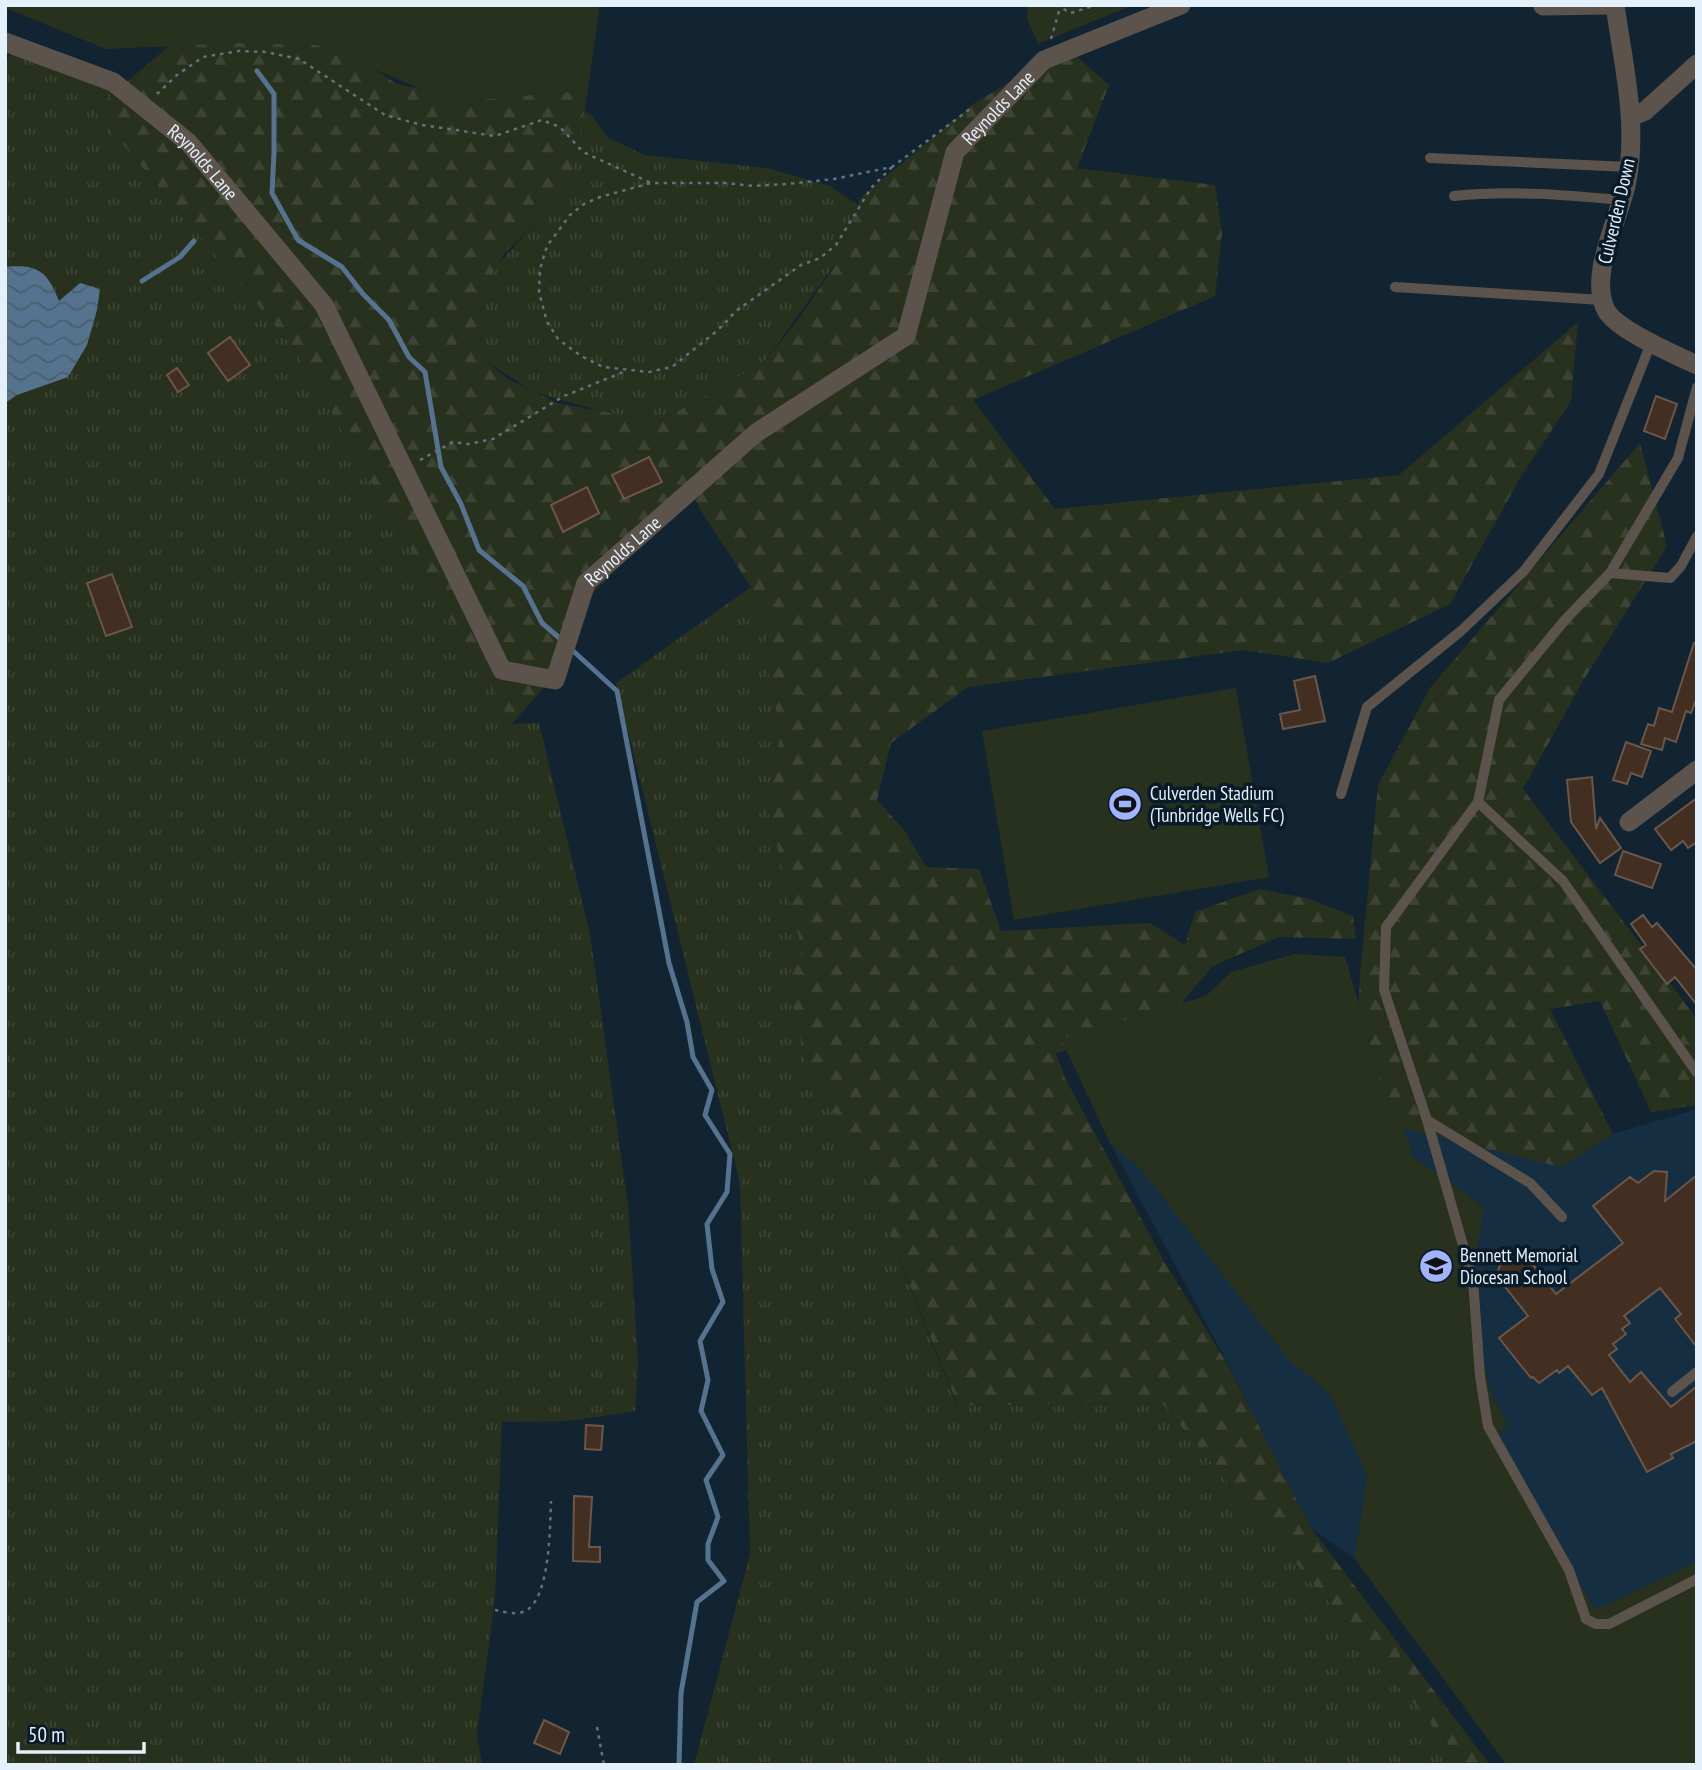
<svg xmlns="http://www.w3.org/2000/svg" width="1702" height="1770" font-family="'PT Sans Narrow',sans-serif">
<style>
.built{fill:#152e41}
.grass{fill:url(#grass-tufts)}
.forest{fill:url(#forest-firs)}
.green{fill:#28301e}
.water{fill:url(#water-waves)}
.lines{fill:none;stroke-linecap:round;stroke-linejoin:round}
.stream{stroke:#55738e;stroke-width:5}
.building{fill:#422f22;stroke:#6c5648;stroke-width:2}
.path{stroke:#61717d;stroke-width:2.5;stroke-dasharray:3.5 5;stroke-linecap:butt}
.lane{stroke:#5c544c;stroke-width:10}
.street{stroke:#5c544c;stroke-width:19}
.labels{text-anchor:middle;stroke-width:7;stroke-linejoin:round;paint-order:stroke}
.street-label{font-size:19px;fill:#e4f0fa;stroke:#081b28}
.poi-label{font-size:19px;fill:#e4f0fa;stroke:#081b28;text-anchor:start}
</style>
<defs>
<pattern id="grass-tufts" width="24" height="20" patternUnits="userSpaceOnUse" patternTransform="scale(1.75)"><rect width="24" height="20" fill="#28301e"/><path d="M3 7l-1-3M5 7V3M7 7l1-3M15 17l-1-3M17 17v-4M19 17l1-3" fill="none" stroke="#3d4434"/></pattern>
<pattern id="forest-firs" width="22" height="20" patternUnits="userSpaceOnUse" patternTransform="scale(1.75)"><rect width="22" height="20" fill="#28301e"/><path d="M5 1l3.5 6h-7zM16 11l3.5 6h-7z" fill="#3d4434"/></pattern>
<pattern id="water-waves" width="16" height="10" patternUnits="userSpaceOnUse" patternTransform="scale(1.75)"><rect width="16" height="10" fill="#55738e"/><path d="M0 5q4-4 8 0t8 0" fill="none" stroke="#4c5e6c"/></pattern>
</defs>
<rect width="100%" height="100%" fill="#122432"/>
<!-- built -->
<path class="built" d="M1295,954l50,3 39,135 177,75 52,-33 84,-25v656h-190l-152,-206 -44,-31 -83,-164 -118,-221 -49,-104 145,-43 25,-24z"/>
<!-- grass -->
<path class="grass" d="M12,51l105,39 -23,20 200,238 218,376 27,-1 51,211 38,271 10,156 -3,50 -67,10 -66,1 -7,176 -18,137 5,30h-477v-1701z
M584,110l8,6 15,21 37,18 123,13 63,18 28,19 -12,44 -81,112 -44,27 -64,34 -53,-10 -68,-19 -52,-33 -6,-57 19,-38 32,-35 41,-41z
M751,587l16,43 2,46 12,57 -15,69 37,153 2,107 51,89 101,255 204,-4 304,363h-771l56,-211 -10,-371 -124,-500z"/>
<!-- forest -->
<path class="forest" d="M296,19l101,65 77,16 114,-10 -18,99 -68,67 -24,47 6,57 25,20 49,23 99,19 64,-34 44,-27 35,-44 46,-68 14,-51 113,-94 94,-56 42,37 -32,83 138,17 7,48 -7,63 -242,104 82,109 344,-34 179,-153 -7,79 -51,77 -70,126 -122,59 -84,-13 -276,37 -77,56 -14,57 28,31 21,36 53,2 22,62 149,-8 35,22 10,-33 64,-23 51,10 43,17 3,23 -77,-2 -66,29 -50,58 -107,29 9,25 100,185 63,102 83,163 179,237h-25l-304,-363 -203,4 -102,-255 -51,-89 -18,-85 16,-22 -37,-153 15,-69 -12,-57 -2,-46 -16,-43 -50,-76 -10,-20 -113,118 -21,63 -45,52 -218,-376 -200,-238 101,-86z
M1640,443l27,103 -84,135 -60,108 174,230v86l-46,7 -51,-111 -50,8 63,125 -52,33 -208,-51 7,-141 18,-190 52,-97z"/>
<!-- green -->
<path class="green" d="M5,5h595l-12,85 -136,12 -135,-57 -78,-2 -133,6 -101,-41z
M1028,5h106l-96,39 -11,-25z
M1236,688l33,189 -255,43 -32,-189z
M1295,954l50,3 39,135 27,54 -1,9 74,52 -14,87 20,97 18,34 -13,12 100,173 102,-48v203h-190l-152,-206 12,-84 -37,-81 -41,-34 -149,-192 -30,-25 -49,-104 145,-43 25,-24z"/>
<!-- water -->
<path class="water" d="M5,267c33,-3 42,4 54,34l21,-18 20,6 -3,21 -10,35 -19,32 -51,18 -12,8z"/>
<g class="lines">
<!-- stream -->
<path class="stream" d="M257,71l17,23v59l-2,40 26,47 44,27 21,27 26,26 20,37 16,15 16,95 20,37 18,46 44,36 19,37 22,19
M142,281l38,-24 14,-16
M571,649l46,42 52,272 18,59 6,35 19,33 -7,25 25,39 -3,38 -20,32 5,45 11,33 -23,39 8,39 -7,31 22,44 -17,25 12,37 -10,27v16l16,21 -27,21 -16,91 -2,72"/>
</g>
<!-- building -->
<path class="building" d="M230,337l20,28 -22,16 -20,-28z
M177,368l12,17 -11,7 -11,-17z
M1656,396l21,8 -12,35 -21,-8z
M649,457l13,25 -38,17 -12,-24z
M587,487l12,26 -36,19 -12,-27z
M112,574l20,53 -26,9 -19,-53z
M1694,643h3v54l-6,16 -5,-2 -10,31 -11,-4 -3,12 -21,-6 7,-20 6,2 5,-18 13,4z
M1315,676l10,45 -42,8 -3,-15 20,-4 -6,-29z
M1626,742l25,9 -9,26 -11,-4 -4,11 -14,-4z
M1592,777l4,52 4,-11 21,30 -21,15 -29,-41 -4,-42z
M1697,798v44l-9,6 -5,-7 -12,9 -16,-21z
M1623,851l38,13 -9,24 -37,-13z
M1643,915l9,12 5,-4 40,47v35l-22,-28 -8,7 -27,-35 6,-4 -15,-21z
M1654,1171l13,1 -2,29 32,-26v172l-22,-28 6,-5 -21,-26 -36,28 6,7 -8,6 4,5 -13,10 4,5 -8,6 21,27 11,-10 30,35 26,-21v55l-26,13 2,4 -26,14 -45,-84 -10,7 -24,-29 -9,7 -2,-3 -18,13 -6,-6 -2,1 -32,-40 29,-22 -25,-32 -5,-12 2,-8 9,-8 9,-2 17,13 21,27 67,-51 -30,-37 37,-29 8,6z
M586,1425l17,1 -2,24 -16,-1z
M574,1496l18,1 -3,50h11v15l-27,-1z
M544,1720l25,12 -9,22 -26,-11z"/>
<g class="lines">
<!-- path -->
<path class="path" d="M1056,5l15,8 25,-8
M1051,39l9,-31
M157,94l20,-19 26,-18 36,-6 27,1 33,7 86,56 37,10 73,11 47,-16 18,7 23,25 68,31
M892,167l-21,21 -35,57 -16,13 -19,7 -65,46 -18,19 -46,37 -23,5 -46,-5 -22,-11 -23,-17 -11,-17 -8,-30 1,-23 7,-23 23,-31 14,-11 16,-7 51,-14h74l29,3 33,-2 47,-5 58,-12 78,-58
M420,460l33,-18 15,2 25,-5 71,-43 62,-25
M495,1610c10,2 23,6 32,0 23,-14 23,-84 24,-109
M597,1727l7,38"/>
<!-- lane -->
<path class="lane" d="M1430,158l199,9
M1454,196c56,-6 112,-1 168,4
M1395,287l207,13
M1697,387l-19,71 -68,115 -46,48 -65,79 -21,102 85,79 134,192
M1610,573l60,5 11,-12 16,-30
M1341,794l26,-87 94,-76 63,-60 75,-97 52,-131
M1478,802l-92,125 -2,63 43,130 103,63 32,34
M1427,1120l46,160 7,96 8,50 81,144 17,49 10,5h13l88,-45
M1672,1392l25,-20"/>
<!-- street -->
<g class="street">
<path d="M1615,5c8,58 23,117 12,176 -7,36 -39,94 -21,129 10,20 70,45 91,55"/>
<path d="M1543,6l66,-1"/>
<path id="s1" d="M5,42l108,40 76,61 135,162 178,365 53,10 31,-97 170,-150 150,-97 49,-184 89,-92 137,-55"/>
<path d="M1631,117l14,-6 52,-47"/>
<path d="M1629,822l68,-52"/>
</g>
</g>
<!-- icons -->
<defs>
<g id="stadium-disc" transform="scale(1.75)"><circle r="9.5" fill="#a1b3fd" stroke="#081b28"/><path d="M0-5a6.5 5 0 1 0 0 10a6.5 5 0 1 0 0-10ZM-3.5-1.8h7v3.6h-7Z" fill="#111"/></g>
<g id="school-disc" transform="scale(1.75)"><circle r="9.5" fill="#a1b3fd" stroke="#081b28"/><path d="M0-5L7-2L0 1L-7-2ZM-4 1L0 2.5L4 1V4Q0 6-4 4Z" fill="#111"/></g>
</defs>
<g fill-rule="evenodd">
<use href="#stadium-disc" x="1125" y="804"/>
<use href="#school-disc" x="1436" y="1266"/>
</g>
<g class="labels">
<!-- street labels -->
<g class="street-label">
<text dy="7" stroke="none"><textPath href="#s1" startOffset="1643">Reynolds Lane</textPath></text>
<text dy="7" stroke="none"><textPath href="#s1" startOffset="236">Reynolds Lane</textPath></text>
<text transform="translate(1616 211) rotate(-77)" y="7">Culverden Down</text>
<text dy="7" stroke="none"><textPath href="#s1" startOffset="1034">Reynolds Lane</textPath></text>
</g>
<!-- poi labels -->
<g class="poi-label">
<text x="1150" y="800">Culverden Stadium<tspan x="1150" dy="22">(Tunbridge Wells FC)</tspan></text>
<text x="1460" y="1262">Bennett Memorial<tspan x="1460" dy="22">Diocesan School</tspan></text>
</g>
</g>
<!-- border -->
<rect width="1702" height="1770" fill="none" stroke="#e4f0fa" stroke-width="14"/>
<!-- scale -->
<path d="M18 1742v10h126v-10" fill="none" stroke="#e4f0fa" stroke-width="3.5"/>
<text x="28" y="1742" font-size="21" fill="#e4f0fa" stroke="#081b28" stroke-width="5" paint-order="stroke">50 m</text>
</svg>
